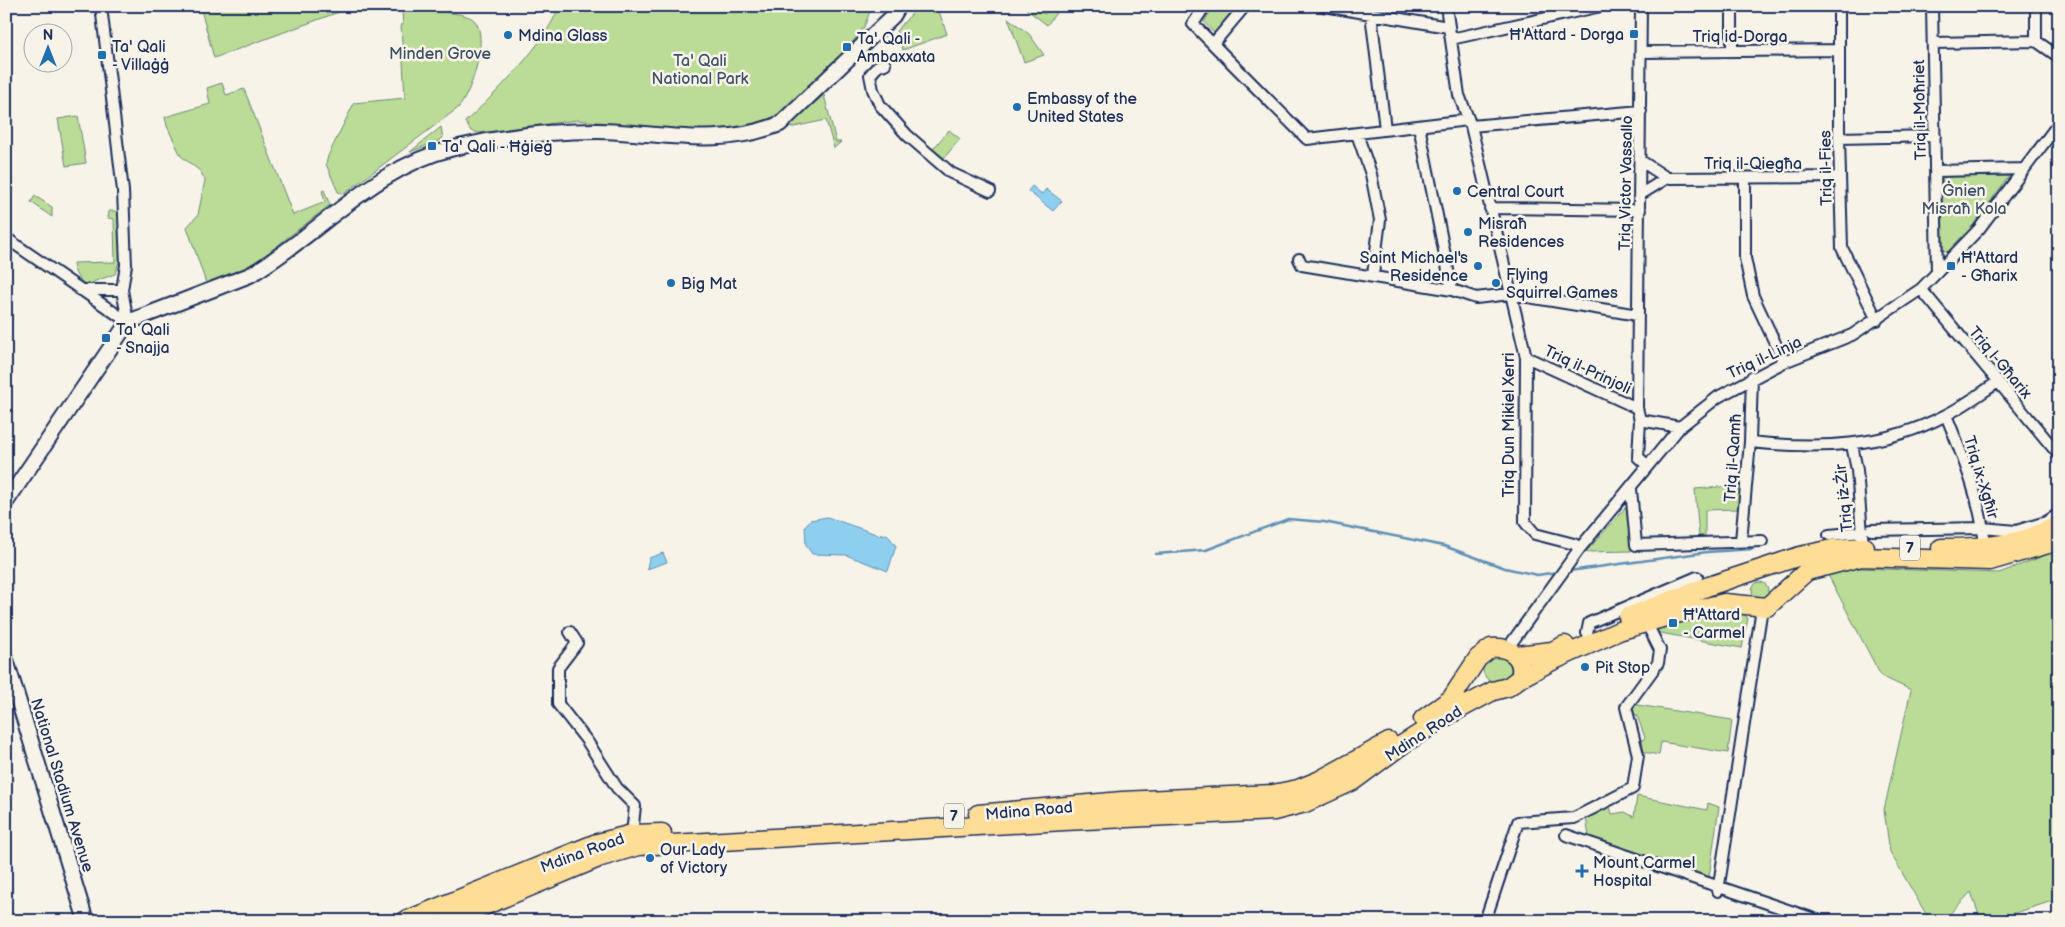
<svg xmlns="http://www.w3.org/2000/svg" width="2065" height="927" font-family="'Balsamiq Sans',sans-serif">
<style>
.green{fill:#bbdc96;stroke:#6b867a}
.water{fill:#8ecfef;stroke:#608fb5}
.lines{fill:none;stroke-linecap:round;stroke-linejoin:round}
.stream{stroke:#608fb5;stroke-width:2.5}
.street-casing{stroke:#1b2f5e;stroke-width:14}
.secondary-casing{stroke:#1b2f5e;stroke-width:18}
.highway-casing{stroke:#1b2f5e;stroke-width:21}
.street{stroke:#f7f3e8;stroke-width:10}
.secondary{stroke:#f7f3e8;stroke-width:14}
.highway{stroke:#fedd96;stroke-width:18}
.poi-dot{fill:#1f6fb2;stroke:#f7f3e8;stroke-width:2}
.labels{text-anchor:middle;stroke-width:5;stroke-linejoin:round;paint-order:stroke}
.shield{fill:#f7f3e8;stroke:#5d6a87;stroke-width:1}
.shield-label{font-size:15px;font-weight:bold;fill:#1b2f5e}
.poi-label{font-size:16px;fill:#1b2f5e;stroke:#f7f3e8;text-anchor:start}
.street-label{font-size:16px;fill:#1b2f5e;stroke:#f7f3e8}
.park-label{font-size:16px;fill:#3b5269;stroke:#f7f3e8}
</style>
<rect width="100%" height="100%" fill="#f7f3e8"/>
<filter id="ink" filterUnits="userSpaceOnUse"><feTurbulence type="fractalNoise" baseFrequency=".02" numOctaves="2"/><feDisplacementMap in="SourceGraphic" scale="10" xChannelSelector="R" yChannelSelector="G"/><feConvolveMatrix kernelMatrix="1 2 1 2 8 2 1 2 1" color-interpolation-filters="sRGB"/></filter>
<g filter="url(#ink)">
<!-- green -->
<path class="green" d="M200,6h155l-141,52z
M559,6h313l-8,21 -11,15 -42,46 -34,27 -20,9 -36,7 -21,1 -123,-12 -98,13 -8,-2 -6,-9c29,-27 82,-79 94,-116z
M919,6h18l10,28 -44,16 -7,-19z
M1030,6l14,8 5,-4 -1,-4h13l-14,19 -21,-16z
M1214,6h23l-22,28 -11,-12z
M402,10c16,2 62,0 72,10 16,16 -3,74 -16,88l-114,86 -6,-2 -12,-28 2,-8 26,-53 51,-5 -4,-73h2z
M1008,18l21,16 15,21 -20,7z
M222,83l4,12 18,-6 49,126 32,-13 -3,-11 2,-1 6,15 -74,57 -20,10 -30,11 -19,-56 11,-12 7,-35 -5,-9 -19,-15 -14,-30 -2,-9 45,-13 -3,-16z
M824,95l12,47h5l-7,6 -8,-28 -37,8 -1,-2z
M78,116l8,47 -20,3 -8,-47z
M441,127l2,12 -33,13z
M949,130l11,9 -16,19 -11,-9z
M2009,176l-43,59 -17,17 -6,-2 -1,-73z
M35,196l17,11v10l-21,-15z
M109,211h6l5,4v44l-5,15 -22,8 -4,5c-10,-6 -15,-13 -16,-24l42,-1 -1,-43 -6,-1z
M1742,485l-2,24 -35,1v26h-6l-4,-47z
M1626,507l5,44 -45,1z
M2059,550v357l-7,-6 -61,20h-10l-10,-29 -28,29h-13l-40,-69 -6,-42 27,-120 -30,-14 -54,-103 31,-5 141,5z
M1752 590a8 8 0 1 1 16 0a8 8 0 1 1-16 0Z
M1726,612l18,3 4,3 -6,30 -87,-16c11,-15 53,-17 71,-20z
M1483 669a14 14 0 1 1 28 0a14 14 0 1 1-28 0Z
M1631,704l101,16 -4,33 -67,-11 -2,13 -15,-3 -2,-12 3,-2 -8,-23h-2z
M1637,796l70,14 1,-7 11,4 -10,70 -120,-39 -3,-23 23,-12 3,11 13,-2 9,5z"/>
<!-- water -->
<path class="water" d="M1032,186l10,8 4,-5 16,12 -9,10 -25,-20z
M827,517l52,18 8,-1 9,12 -8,25 -42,-16 -34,-1 -6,-9 -1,-19 5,-6z
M663,553l4,9 -20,7 2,-11z"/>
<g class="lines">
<!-- stream -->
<path class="stream" d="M1156,554l50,-4 82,-31 36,3 120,24 61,22 32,7 21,-3
M1569,571l138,-19 46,-3"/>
<!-- street casing -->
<g class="street-casing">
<path id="street" d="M101,6l22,185 3,74 -4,25 6,32
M1205,6l-12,18 114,115 161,-19
M1324,6l124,21
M1446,6l13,89 12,31 55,231 -1,165 10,12 39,10 6,4
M1641,6l-4,402 3,12 -2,37 9,8
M1839,6v132l3,110 35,72
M1932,6l5,266
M1371,14l14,115
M1451,39l150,-33
M2036,41v-35
M1933,43l103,-2 23,16
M1213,44l32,-38
M1732,50v-44
M1641,52l198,-2
M885,64l-7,2 -8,9 3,15 7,15 27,30 44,38 39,18
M1419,126l33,164
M1471,126l170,-15
M1357,134l14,40 9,46 -7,55
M1839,138l96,-2
M1641,161l26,17
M1936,171l88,-2
M1745,178v80l8,38 31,66
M1641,194l26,-16 173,-1
M1490,208l150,2
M6,238l122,84
M1299,259l3,6 150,25 24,8 34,-4 128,21
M1921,289l138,166
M80,290h42
M1526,357l111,51
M1946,415c17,42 36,87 39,133
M1640,420l40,7
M1750,442c68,7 134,6 196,-27 18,-9 35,-22 52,-33
M1852,445l5,25 6,77
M1631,489l5,56 126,-4
M1871,530l112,-2 33,3 30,-9 13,-8
M1829,535l33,-3
M1741,541l9,-99 2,-65
M570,632l7,11 -19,25v36l29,37 30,47 18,18 -3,28
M1587,633l2,-10 108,-46
M1507,649l73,-101 100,-121 38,-30 66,-35 68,-27 69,-46 58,-60 80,-106
M1566,835l254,86
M1718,891l44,-283
M1485,921l33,-99 56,-4 59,-30 5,-33 -12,-48 32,-44 2,-13 -14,-28"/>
</g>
<!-- secondary casing -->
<g class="secondary-casing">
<path id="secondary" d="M6,502l122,-180 122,-47c70,-41 123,-108 204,-127 46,-11 96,-17 143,-17 65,1 119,18 183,-7l113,-108 6,-10
M6,660l80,261"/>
</g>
<!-- highway casing -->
<g class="highway-casing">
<path id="highway" d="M1941,548c42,0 81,-2 118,-24
M1628,617l81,-31 91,-30 32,-7 33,-2
M1516,655l36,-4 13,-6
M1423,719l28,-20 27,-41 13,-10c19,-2 35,10 29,30
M978,814l144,-13 151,-7 25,-5 22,-9 69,-38
M405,921l189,-77 38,-10 30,-1
M448,921l153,-64 37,-11 426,-25 210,-10 31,-8 48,-22 50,-37 49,-31 41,-22 15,-4 12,-9 30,-16 69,-31 57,-17 48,-11 43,4 40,-36 54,-14 129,4 58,-17 11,-6"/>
</g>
<!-- street -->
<use href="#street" class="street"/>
<!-- secondary -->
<use href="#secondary" class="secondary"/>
<!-- highway -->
<use href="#highway" class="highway"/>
</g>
</g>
<!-- markers -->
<g class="poi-dot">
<rect x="1629" y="29" width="10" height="10" rx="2.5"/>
<circle cx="508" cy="35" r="5"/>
<rect x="842" y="42" width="10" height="10" rx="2.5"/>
<rect x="97" y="50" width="10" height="10" rx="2.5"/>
<circle cx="1017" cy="107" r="5"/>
<rect x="427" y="141" width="10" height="10" rx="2.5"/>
<circle cx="1457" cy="191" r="5"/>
<circle cx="1468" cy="232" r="5"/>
<circle cx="1478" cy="266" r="5"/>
<rect x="1946" y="261" width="10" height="10" rx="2.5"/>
<circle cx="671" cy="283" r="5"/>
<circle cx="1496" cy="283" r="5"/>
<rect x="101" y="333" width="10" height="10" rx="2.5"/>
<rect x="1668" y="618" width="10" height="10" rx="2.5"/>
<circle cx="1585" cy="667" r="5"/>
<circle cx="650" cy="858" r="5"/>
<path d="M1579.5 863.5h5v5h5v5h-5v5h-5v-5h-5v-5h5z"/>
</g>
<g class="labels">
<!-- shield labels -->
<g class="shield">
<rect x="1900" y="535.5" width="20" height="25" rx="4"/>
<rect x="944" y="803.5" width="20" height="25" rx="4"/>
</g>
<g class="shield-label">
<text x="1910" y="553">7</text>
<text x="954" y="821">7</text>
</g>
<!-- poi labels -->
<g class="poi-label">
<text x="1624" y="40" text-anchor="end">Ħ'Attard - Dorga</text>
<text x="518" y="41">Mdina Glass</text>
<text x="857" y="44">Ta' Qali -<tspan x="857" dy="18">Ambaxxata</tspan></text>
<text x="112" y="52">Ta' Qali<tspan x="112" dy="18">- Villaġġ</tspan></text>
<text x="1027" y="104">Embassy of the<tspan x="1027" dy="18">United States</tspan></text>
<text x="442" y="152">Ta' Qali - Ħġieġ</text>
<text x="1467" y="197">Central Court</text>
<text x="1478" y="229">Misraħ<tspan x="1478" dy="18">Residences</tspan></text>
<text x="1468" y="263" text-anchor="end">Saint Michael's<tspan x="1468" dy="18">Residence</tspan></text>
<text x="1961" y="263">Ħ'Attard<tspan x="1961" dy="18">- Għarix</tspan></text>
<text x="1506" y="280">Flying<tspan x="1506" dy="18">Squirrel Games</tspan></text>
<text x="681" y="289">Big Mat</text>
<text x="116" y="335">Ta' Qali<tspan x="116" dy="18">- Snajja</tspan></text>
<text x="1683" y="620">Ħ'Attard<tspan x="1683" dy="18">- Carmel</tspan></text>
<text x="1595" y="673">Pit Stop</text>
<text x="660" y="855">Our Lady<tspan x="660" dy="18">of Victory</tspan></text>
<text x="1593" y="868">Mount Carmel<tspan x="1593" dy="18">Hospital</tspan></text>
</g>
<!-- street labels -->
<g class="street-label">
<text x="1740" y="42">Triq id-Dorga</text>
<text transform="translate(1919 110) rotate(-91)" y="6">Triq il-Moħriet</text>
<text x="1753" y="169">Triq il-Qiegħa</text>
<text transform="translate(1825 168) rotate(-91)" y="6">Triq il-Fies</text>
<text transform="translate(1625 183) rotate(-89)" y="6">Triq Victor Vassallo</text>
<text transform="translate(1764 357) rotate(-25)" y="6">Triq il-Linja</text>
<text transform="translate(2001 362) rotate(50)" y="6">Triq l-Għarix</text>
<text transform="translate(1588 369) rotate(25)" y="6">Triq il-Prinjoli</text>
<text transform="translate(1508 425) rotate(-90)" y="6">Triq Dun Mikiel Xerri</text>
<text transform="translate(1732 458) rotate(-86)" y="6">Triq il-Qamħ</text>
<text transform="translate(1982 477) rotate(73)" y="6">Triq ix-Xgħir</text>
<text transform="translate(1843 498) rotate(-96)" y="6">Triq iż-Żir</text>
<text transform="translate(1423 733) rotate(-33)" y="6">Mdina Road</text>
<text transform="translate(63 785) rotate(73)" y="6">National Stadium Avenue</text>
<text transform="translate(1029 810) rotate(-5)" y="6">Mdina Road</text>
<text transform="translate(582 852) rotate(-20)" y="6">Mdina Road</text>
</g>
<!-- park labels -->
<g class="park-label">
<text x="440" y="59">Minden Grove</text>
<text x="700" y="66">Ta' Qali<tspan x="700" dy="18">National Park</tspan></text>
<text x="1964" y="196">Ġnien<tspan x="1964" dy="18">Misraħ Kola</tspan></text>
</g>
</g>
<!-- margin -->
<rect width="2065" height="927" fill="none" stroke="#f7f3e8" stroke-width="25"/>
<rect x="12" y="12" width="2040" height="902" fill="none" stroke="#1b2f5e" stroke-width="2" filter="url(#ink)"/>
<!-- north arrow -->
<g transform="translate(48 48)"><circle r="24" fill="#f7f3e8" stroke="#9fa5b1"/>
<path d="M0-4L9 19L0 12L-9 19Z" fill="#1f6fb2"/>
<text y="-8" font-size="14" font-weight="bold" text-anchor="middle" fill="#1b2f5e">N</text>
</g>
</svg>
